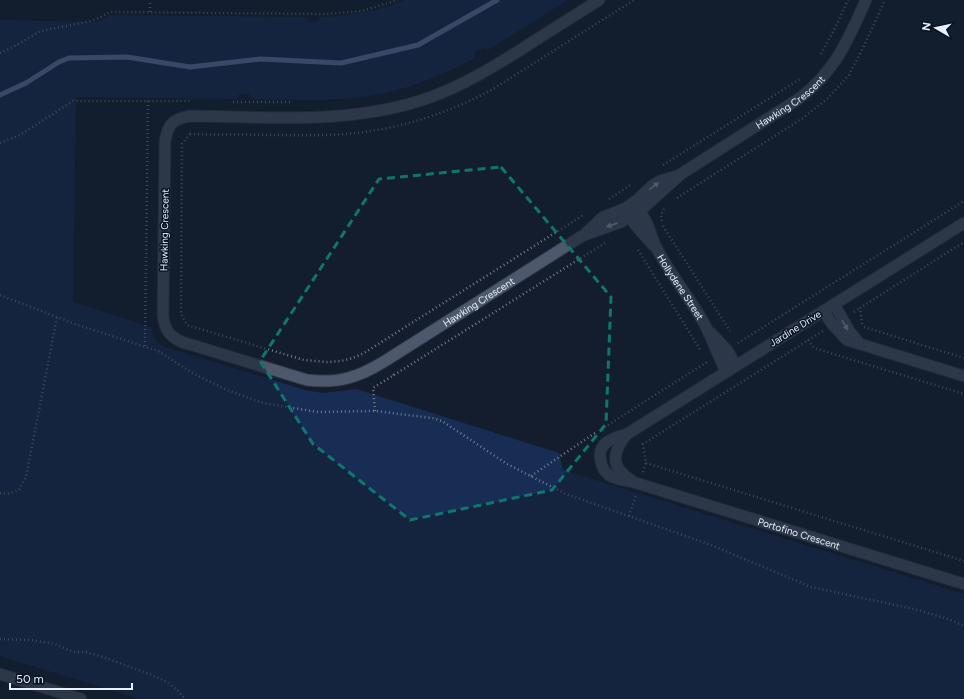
<svg xmlns="http://www.w3.org/2000/svg" width="964" height="699" font-family="Figtree,sans-serif">
<style>
.green{fill:#182d54}
.lines{fill:none;stroke-linecap:round;stroke-linejoin:round}
.stream{stroke:#657ead;stroke-width:5}
.minor-casing{stroke:#303643;stroke-width:13}
.path{stroke:#747d8c;stroke-width:2.5;stroke-dasharray:1 3;stroke-linecap:butt}
.minor{stroke:#4d586d;stroke-width:11}
.oneway{fill:#9ba4b4}
.marked{fill:none;stroke:#0f766e;stroke-width:3;stroke-dasharray:8 5;stroke-linejoin:round}
.labels{text-anchor:middle;stroke-width:3;stroke-linejoin:round;paint-order:stroke}
.street-label{font-size:10px;fill:#e9f0fc;stroke:#0a1324}
</style>
<rect width="100%" height="100%" fill="#131d2e"/>
<!-- green -->
<path class="green" d="M405,0h163l-80,50 -5,-2 -8,4v6c-42,23 -88,39 -137,41 -28,2 -57,0 -86,0l-3,-5h-10l-2,5 -161,-2 -3,205 78,25c2,12 6,17 17,21l137,42 18,3 33,-4 203,64 4,17 401,124v105h-824l-140,-43v-636l97,2 13,-7 196,2 3,5h9l3,-5c29,-1 57,-6 84,-17z"/>
<g class="lines">
<!-- stream -->
<path class="stream" d="M0,95l26,-12 33,-21 10,-4 58,-1 63,10 71,-8 80,4 77,-18 79,-45"/>
<!-- minor casing -->
<g class="minor-casing">
<g id="minor">
<path id="s1" d="M599,0c-25,16 -51,32 -77,49 -29,18 -58,36 -91,48 -77,28 -161,20 -241,19 -17,3 -22,8 -25,25l-2,175c2,14 6,20 19,26l125,38c32,4 52,-3 78,-19l197,-125 39,-14 19,-11 41,-37 119,-76c36,-28 48,-58 66,-98"/>
<path id="s2" d="M631,205c20,14 16,25 26,44 14,27 35,51 49,78 7,15 13,30 20,45"/>
<path d="M631,210l1,10 5,7 16,18"/>
<path id="s3" d="M964,223l-337,211c-15,4 -31,9 -26,28 1,5 4,10 8,13 6,5 17,5 24,7l331,102"/>
<path d="M586,233l17,-16 23,-9 11,-8 15,-14 8,-5 16,-5"/>
<path d="M834,304l16,28 9,11"/>
<path d="M823,311l10,14 14,15 117,36"/>
<path d="M711,333l16,17 9,15"/>
<path d="M627,434c-15,18 -17,33 4,46"/>
<path d="M0,674l81,25"/>
</g>
</g>
<!-- path -->
<path class="path" d="M150,12v-12
M0,53l13,-6 28,-16 54,-11 15,-8 216,2 36,-3 36,-11
M821,54l16,-30 11,-24
M233,102h59
M190,134l-8,10 -1,170 6,11 117,35 23,2 14,-1 12,-3 11,-5 221,-139
M190,134c25,1 51,0 76,1 26,0 53,1 79,-1 52,-4 102,-20 148,-45l141,-89
M0,143l20,-8 53,-34h117
M663,165l137,-86
M677,198l126,-80 25,-20 21,-23 14,-27 22,-48
M609,199l23,-15
M662,221l-1,-6 3,-6
M663,226l67,105
M638,250l63,101
M0,295l75,29 83,27 36,23 33,16 36,13 55,9 57,-1 57,7 10,3 65,43 59,30 145,51 100,42 103,22 34,10 16,7
M854,312l6,-4
M862,324l-2,-16 104,-66
M864,327l100,31
M808,340l6,8 150,46
M738,343l226,-142
M145,346l3,-245
M394,375l211,-132
M375,411l-2,-23 21,-13 -1,-1
M608,425l99,-63
M646,463l318,98
M643,472l3,-9 -3,-19 180,-113
M531,476l64,-43
M0,493l7,1 12,-4 7,-13 31,-160
M629,516l7,-21
M0,639l31,1 24,4 18,8h13l17,5 49,18 15,7 11,9 7,8"/>
<!-- minor -->
<use href="#minor" class="minor"/>
</g>
<!-- one-way arrows -->
<defs><path id="oneway-solid" d="M-6-.8H1V-3.2L6.5 0L1 3.2V.8H-6Z"/></defs>
<g class="oneway">
<use href="#oneway-solid" transform="translate(654 186) rotate(-36)"/>
<use href="#oneway-solid" transform="translate(612 225) rotate(161)"/>
<use href="#oneway-solid" transform="translate(845 325) rotate(60)"/>
</g>
<!-- marked area -->
<path d="M0 0H964V699H0ZM501,167l110,130 -5,127 -54,66 -142,30 -97,-76 -53,-83 119,-182z" fill="#131d2e" fill-opacity=".55" fill-rule="evenodd"/>
<path class="marked" d="M501,167l110,130 -5,127 -54,66 -142,30 -97,-76 -53,-83 119,-182z"/>
<g class="labels">
<!-- street labels -->
<g class="street-label">
<text dy="4" stroke="none"><textPath href="#s1" startOffset="1381">Hawking Crescent</textPath></text>
<text transform="translate(164 230) rotate(-89)" y="4">Hawking Crescent</text>
<text dy="4" stroke="none"><textPath href="#s2" startOffset="97">Hollydene Street</textPath></text>
<text dy="4" stroke="none"><textPath href="#s1" startOffset="1009">Hawking Crescent</textPath></text>
<text transform="translate(795 328) rotate(-32)" y="4">Jardine Drive</text>
<text dy="4" stroke="none"><textPath href="#s3" startOffset="656">Portofino Crescent</textPath></text>
</g>
</g>
<!-- north arrow -->
<g transform="translate(936 28) rotate(279)" stroke="#0a1324" stroke-width="3" paint-order="stroke">
<path d="M0-3L7 15L0 10L-7 15Z" fill="#e9f0fc"/>
<text y="-6" font-size="11" font-weight="bold" text-anchor="middle" fill="#e9f0fc">N</text>
</g>
<!-- scale -->
<path d="M10 683v6h122v-6" fill="none" stroke="#e9f0fc" stroke-width="2"/>
<text x="16" y="683" font-size="12" fill="#e9f0fc" stroke="#0a1324" stroke-width="3" paint-order="stroke">50 m</text>
</svg>
